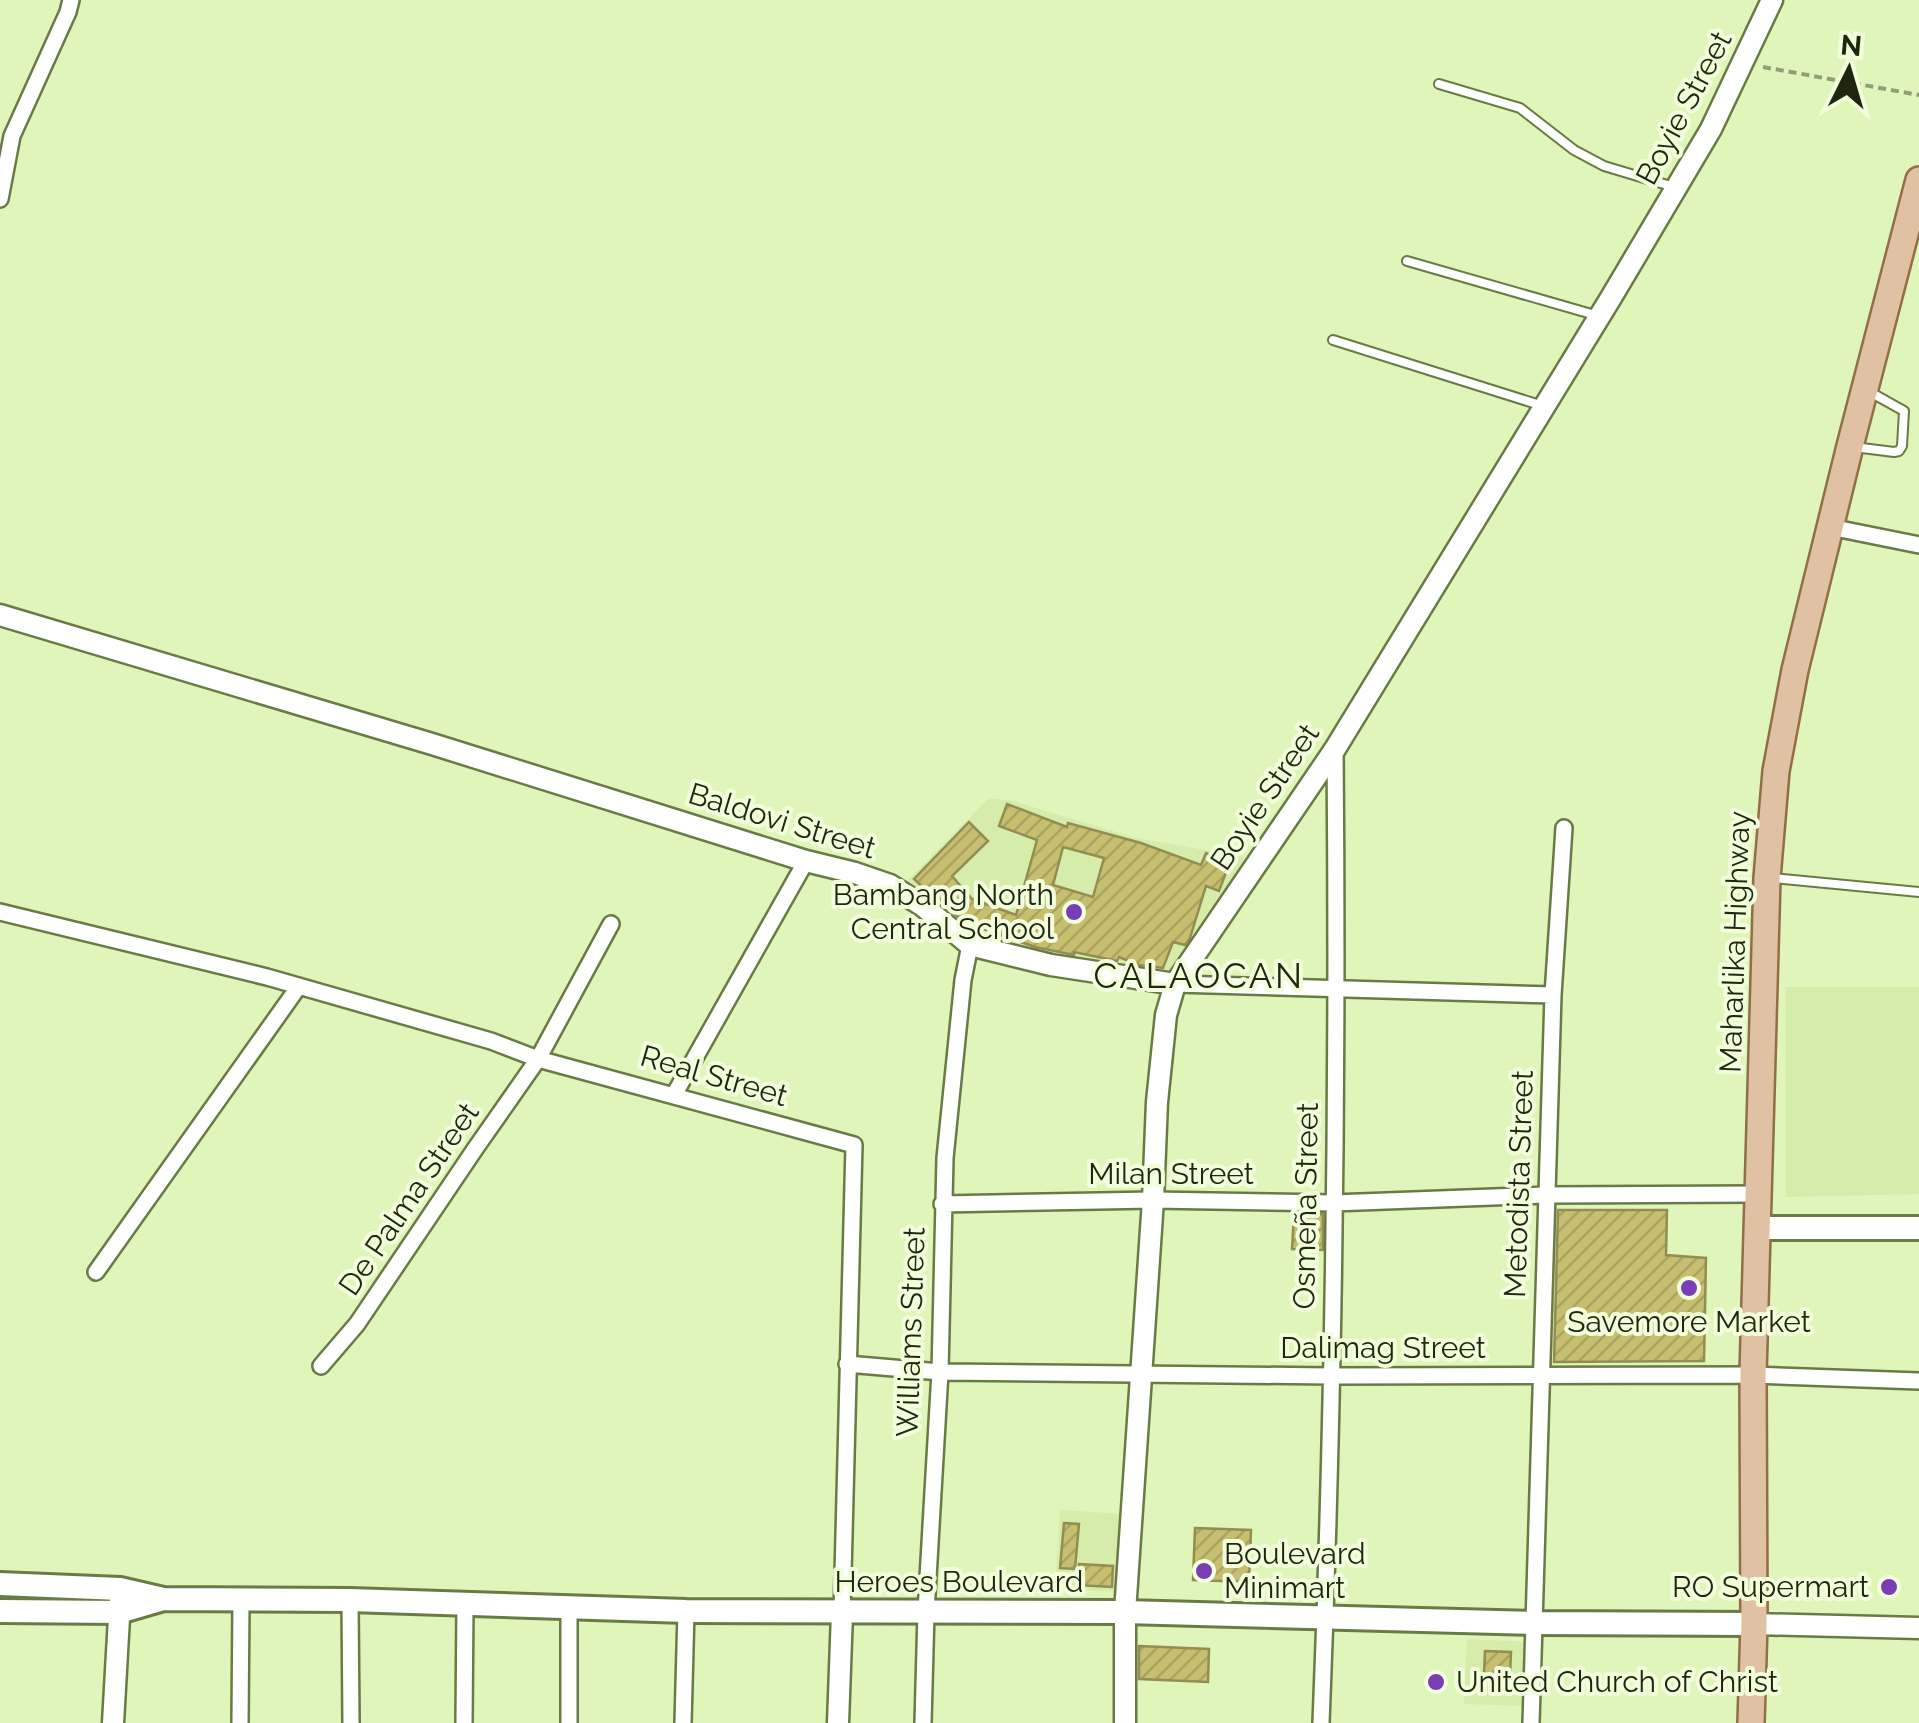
<svg xmlns="http://www.w3.org/2000/svg" width="1919" height="1723" font-family="Raleway,sans-serif">
<style>
.built{fill:#d6ecaa}
.building{fill:url(#building-hatch);stroke:#938d52;stroke-width:2.5;fill-rule:evenodd}
.lines{fill:none;stroke-linecap:round;stroke-linejoin:round}
.service-casing{stroke:#697b44;stroke-width:12}
.minor-casing{stroke:#697b44;stroke-width:20}
.tertiary-casing{stroke:#697b44;stroke-width:25}
.secondary-casing{stroke:#697b44;stroke-width:28}
.primary-casing{stroke:#906f47;stroke-width:30}
.path{stroke:#91a074;stroke-width:4;stroke-dasharray:8 5;stroke-linecap:butt}
.service{stroke:#fff;stroke-width:8}
.minor{stroke:#fff;stroke-width:15}
.tertiary{stroke:#fff;stroke-width:20}
.secondary{stroke:#fff;stroke-width:22}
.primary{stroke:#e1c1a3;stroke-width:25}
.poi-dot{fill:#793eb4;stroke:#f2fedb;stroke-width:4}
.labels{text-anchor:middle;stroke-width:8;stroke-linejoin:round;paint-order:stroke}
.street-label{font-size:30px;fill:#1f260f;stroke:#f2fedb}
.poi-label{font-size:30px;fill:#1f260f;stroke:#f2fedb;text-anchor:end}
.quarter-label{font-size:35px;letter-spacing:2.5px;fill:#1f260f;stroke:#f2fedb}
</style>
<defs>
<pattern id="building-hatch" width="6" height="6" patternUnits="userSpaceOnUse" patternTransform="scale(2.5)"><rect width="6" height="6" fill="#c7bf70"/><path d="M-1 1l2-2M0 6l6-6M5 7l2-2" fill="none" stroke="#aaa460"/></pattern>
</defs>
<rect width="100%" height="100%" fill="#e0f5ba"/>
<!-- built -->
<path class="built" d="M989,798l24,3 123,37 109,19 -75,121 -116,-17 -81,-23 -71,-52z
M1786,987h133v207l-133,3z
M1060,1510l64,4 -5,78 -64,-4z
M1467,1639l63,3 -3,64 -63,-2z"/>
<!-- building -->
<path class="building" d="M1007,804l60,23 1,-4 73,20 60,22 5,-12 24,9 -11,29 -13,-5 -16,52 -5,7 -12,-3 -10,26 -24,-3 -20,-8 -2,4 -43,-9v3l-39,-8 -72,-25 -13,-12 -17,-19 -3,3 -16,-15 55,-57 19,19 -36,35 20,23 44,16 21,-75 -38,-14zM1063,847l41,11 -11,39 -40,-12z
M1558,1210h109l-1,45 40,3 -2,103 -150,1z
M1294,1214h29v36l-31,-1z
M1064,1523l15,1 -4,45 -15,-1z
M1195,1528l56,2 -2,52 -56,-2z
M1079,1564l34,2 -1,21 -34,-2z
M1139,1646l70,3 -1,33 -69,-3z
M1485,1651l26,1 -1,23 -26,-1z"/>
<g class="lines">
<!-- service casing -->
<g class="service-casing">
<path id="service" d="M1439,84l81,24 54,42 30,16 70,21
M1407,261l188,54
M1333,340l210,66
M1854,447l40,5 5,-1 3,-5 2,-35 -34,-19
M1772,878l147,14"/>
</g>
<!-- minor casing -->
<g class="minor-casing">
<path id="minor" d="M0,199l12,-63 56,-124 3,-12
M1830,527l89,18
M0,912l267,65 224,64 47,18 316,86 -12,468
M1175,984l378,11
M674,1095l132,-234
M942,1204l211,-4 180,3 213,-8 212,-1
M96,1272l203,-286
M847,1364l93,8 392,4 421,-1 166,6
M321,1366l36,-42 118,-175 63,-90 73,-135
M350,1600l1,123
M240,1723l1,-123
M464,1723l1,-120
M569,1723v-116
M683,1723l3,-112
M923,1723l3,-111 14,-240 5,-214 18,-178 7,-35
M1321,1723c13,-324 17,-649 14,-974
M1531,1723l22,-728 11,-167"/>
</g>
<!-- tertiary casing -->
<g class="tertiary-casing">
<path id="tertiary" d="M0,615l432,129 374,117 49,12 35,12 33,21 47,39 81,20 124,19
M1754,1624l165,4
M113,1723l7,-123
M838,1723l4,-110
M1125,1723v-111l28,-412 4,-98 9,-87 9,-31 160,-235 277,-453 99,-167 61,-129"/>
</g>
<!-- secondary casing -->
<g class="secondary-casing">
<path id="secondary" d="M1758,1228h161
M0,1584l120,5 43,10 187,1 336,11 439,1 410,11 219,1
M0,1611l119,1 41,-12"/>
</g>
<!-- primary casing -->
<g class="primary-casing">
<path id="primary" d="M1751,1723l3,-99 -1,-249 14,-497 9,-107 19,-101 55,-224 69,-266"/>
</g>
<!-- path -->
<path class="path" d="M1763,67l156,28"/>
<!-- service -->
<use href="#service" class="service"/>
<!-- minor -->
<use href="#minor" class="minor"/>
<!-- tertiary -->
<use href="#tertiary" class="tertiary"/>
<!-- secondary -->
<use href="#secondary" class="secondary"/>
<!-- primary -->
<use href="#primary" class="primary"/>
</g>
<!-- markers -->
<g class="poi-dot">
<circle cx="1074" cy="912" r="10"/>
<circle cx="1689" cy="1288" r="10"/>
<circle cx="1204" cy="1571" r="10"/>
<circle cx="1889" cy="1587" r="10"/>
<circle cx="1436" cy="1682" r="10"/>
</g>
<g class="labels">
<!-- street labels -->
<g class="street-label">
<text transform="translate(1684 108) rotate(-62)" y="10">Boyie Street</text>
<text transform="translate(1265 797) rotate(-56)" y="10">Boyie Street</text>
<text transform="translate(782 821) rotate(17)" y="10">Baldovi Street</text>
<text transform="translate(1735 942) rotate(-88)" y="10">Maharlika Highway</text>
<text transform="translate(714 1076) rotate(16)" y="10">Real Street</text>
<text x="1171" y="1184">Milan Street</text>
<text transform="translate(1519 1184) rotate(-88)" y="10">Metodista Street</text>
<text transform="translate(409 1199) rotate(-56)" y="10">De Palma Street</text>
<text transform="translate(1306 1206) rotate(-89)" y="10">Osmeña Street</text>
<text transform="translate(911 1332) rotate(-88)" y="10">Williams Street</text>
<text x="1383" y="1358">Dalimag Street</text>
<text x="959" y="1592">Heroes Boulevard</text>
</g>
<!-- poi labels -->
<g class="poi-label">
<text x="1054" y="905">Bambang North<tspan x="1054" dy="34">Central School</tspan></text>
<text x="1689" y="1332" text-anchor="middle">Savemore Market</text>
<text x="1224" y="1564" text-anchor="start">Boulevard<tspan x="1224" dy="34">Minimart</tspan></text>
<text x="1869" y="1597">RO Supermart</text>
<text x="1456" y="1692" text-anchor="start">United Church of Christ</text>
</g>
<!-- quarter labels -->
<g class="quarter-label">
<text x="1199" y="988">CALAOCAN</text>
</g>
</g>
<!-- north arrow -->
<g transform="translate(1849 70) rotate(5)" stroke="#f2fedb" stroke-width="8" paint-order="stroke">
<path d="M0-8L18 38L0 25L-18 38Z" fill="#1f260f"/>
<text y="-15" font-size="28" font-weight="bold" text-anchor="middle" fill="#1f260f">N</text>
</g>
</svg>
